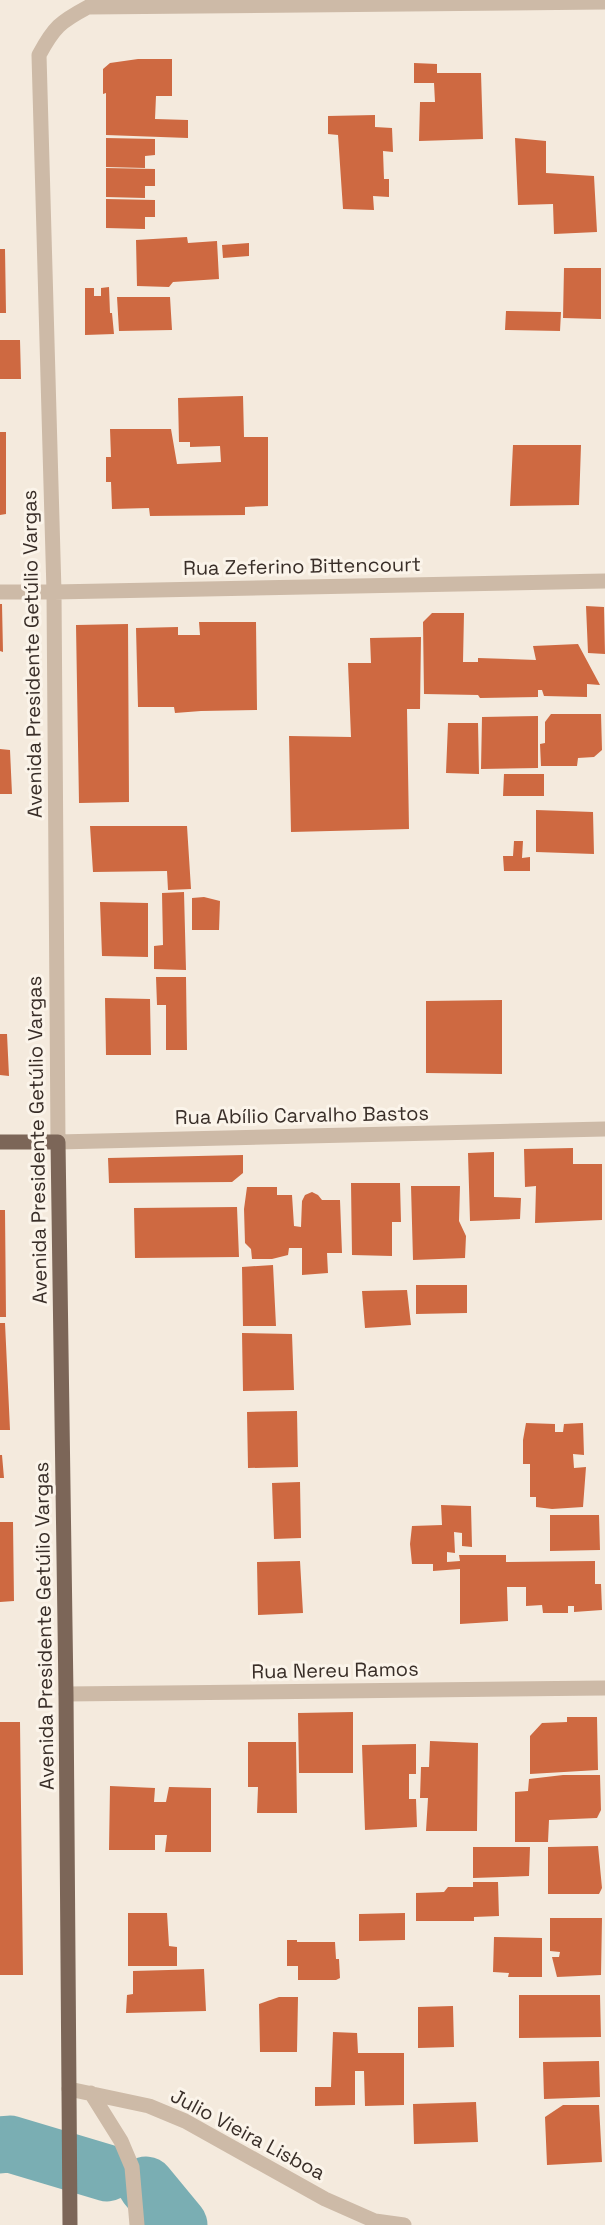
<svg xmlns="http://www.w3.org/2000/svg" width="605" height="2225" font-family="'Space Grotesk',sans-serif">
<style>
.lines{fill:none;stroke-linecap:round;stroke-linejoin:round}
.river{stroke:#7aaeb3;stroke-width:57}
.building{fill:#ce6941}
.minor{stroke:#cdbaa7;stroke-width:15}
.major{stroke:#7c6658;stroke-width:15}
.labels{text-anchor:middle;stroke-width:6;stroke-linejoin:round;paint-order:stroke}
.street-label{font-size:20px;fill:#392e28;stroke:#fbf4ea}
</style>
<rect width="100%" height="100%" fill="#f4eadd"/>
<g class="lines">
<!-- river -->
<path class="river" d="M0,2145l10,-1 97,29
M146,2185l33,40"/>
</g>
<!-- building -->
<path class="building" d="M138,59h34v37h-16l-1,23 33,1v18l-82,-3v-42l-3,1v-25l7,-6z
M414,63l23,1v9h44l2,66 -64,2 1,-39h15l-1,-19h-20z
M375,115v12l17,1 1,24 -10,-1 1,28h5v18l-16,-1 1,14 -31,-1 -5,-74 -10,-1v-18z
M106,138l49,1v16l-10,1v12l-39,-1z
M515,138l31,3v32l48,3 3,56 -43,2 -1,-30 -35,1z
M106,168l49,1v17h-10v12l-39,-1z
M106,199l49,1v17h-10v12l-39,-1z
M187,237l1,6 29,-2 2,38 -46,3 -4,5 -32,-1 -1,-46z
M249,243v13l-26,2 -1,-13z
M0,249h5l1,64h-6z
M564,268h37v51l-38,-1z
M109,287l1,26h2l2,21 -29,1v-47h9v8h7v-8z
M117,297h53l2,33 -53,1z
M506,311l55,1 -1,19 -55,-1z
M0,340h20l1,39h-21z
M243,396l1,41h24v69l-23,1v8l-95,1 -1,-8 -37,1 -1,-27h-5v-25h5l-1,-28h61l6,35 44,-2 -1,-16 -30,1v-5h-11l-1,-44z
M0,432h6v82l-6,1z
M513,445h68l-2,60 -69,1z
M0,604h2l1,48 -3,-1z
M586,606l18,1 1,47 -17,-1z
M432,613h32l-1,49h15v-4l58,2 -3,-14 45,-2 22,41 -13,-1v13l-43,-1 -2,-6h-4v7l-58,1 -2,-3 -54,-1 -1,-72z
M199,622h57l1,88 -56,1 -26,2 -1,-6h-36l-2,-79 42,-1v8h22z
M128,624l1,178 -50,1 -3,-178z
M421,637l-1,72h-13l2,120 -118,3 -2,-96 62,1 -3,-74h23l-1,-25z
M551,714h50l1,36 -8,7 -16,1 -1,8h-36l-1,-22 5,-1v-21z
M538,716v52l-57,1 1,-52z
M448,723h30l1,51 -33,-1z
M0,749l10,1 2,44h-12z
M504,774h40v22h-41z
M536,810l57,2 1,42 -58,-2z
M90,826h97l4,63 -23,1 -1,-19 -74,1z
M514,841h9l-1,17 8,-1v14h-26l-1,-15h10z
M184,892l2,78 -32,-1v-23l9,-1 -1,-52z
M204,897l16,4 -1,29h-27v-32z
M100,902l48,1v54l-46,-1z
M156,977h30l1,73h-21v-45h-9z
M105,998l45,1 1,56h-45z
M502,1000v74l-76,-1v-72z
M0,1034h7l2,42 -9,-1z
M573,1148v16h29v56l-67,3 1,-37 -11,1 -1,-38z
M494,1152v45l27,1 -1,21 -50,2 -2,-68z
M243,1155v18l-11,9 -123,1 -1,-25z
M351,1183h49l1,39h-9v34l-40,-1z
M411,1186h49l-1,35 7,15 -1,22 -52,2z
M247,1187h30v8h15l2,31 7,1 1,-26 3,-6 7,-3 6,3 4,5h18l2,53h-15l1,20 -26,2v-27h-13l-1,7 -16,4h-20l-1,-10 -6,-6 -1,-34z
M237,1207l2,50 -104,1 -1,-50z
M0,1210h5l1,107h-6z
M273,1265l3,61h-33l-1,-59z
M416,1285h51v28l-51,1z
M407,1290l4,35 -46,3 -3,-37z
M0,1323h5l5,107h-10z
M242,1333l50,1 2,56 -51,1z
M297,1411l1,56 -50,1 -1,-56z
M526,1423l29,1v8h8l1,-8 19,-1 1,32 -11,-1 1,14 12,-1 -3,40 -31,2 -16,-2v-10h-6v-33h-7v-24z
M0,1455h2l2,23h-4z
M300,1482l1,56 -27,1 -2,-56z
M441,1505l30,1 1,41 -10,-1v-13l-8,-1 1,21 -8,-1v10l13,-1 -1,-6h47v7l89,-1v23h6l1,26 -28,2v-6h-6v7h-25l-1,-8 -16,1v-19h-19l1,34 -48,3v-55l-27,2v-7h-21l-2,-20 2,-18 30,-1z
M550,1515h49l1,35 -50,1z
M0,1522h13l1,79 -14,1z
M300,1561l3,52 -45,2 -1,-53z
M353,1712v61h-54l-1,-60z
M567,1717h30l1,53 -68,4v-38l12,-13 25,-1z
M0,1722h20l3,253h-23z
M430,1741l48,2 -1,88h-51l2,-33h-8l1,-31h8z
M248,1742h48l1,71h-40l1,-26h-10z
M416,1744v30h-7v25h7l1,28 -52,3 -3,-85z
M563,1775h37l1,35 -4,8 -48,2 -1,22h-33v-50l13,-1 1,-12z
M110,1786l45,2 -1,14h12l3,-15 42,1v64h-46l2,-17h-12v15h-46z
M598,1846l4,42 -3,6h-51v-47z
M473,1847h57l-1,29 -56,2z
M473,1882h25l1,34 -25,1v4h-58v-28l28,-1 4,-5h25z
M128,1913h39l2,33 8,1v19h-49z
M405,1913v27l-46,1v-27z
M550,1918h52l-1,57 -44,2 -5,-20h7l1,-5 -10,-1z
M494,1937l48,1v39h-34l1,-4 -16,-1z
M287,1940h10v2h38l1,17h3l1,19 -4,2h-38v-14h-11z
M204,1969l2,42 -80,2 1,-18 6,-1v-23z
M519,1995h81l1,42 -82,1z
M279,1997h19l-1,55h-37l-1,-48z
M453,2006l1,41 -36,1v-41z
M333,2032l24,1 1,20h46v52l-39,1 -1,-35h-9v34l-40,1v-19h16z
M599,2061l1,36 -56,2 -1,-37z
M476,2102l2,40 -64,2 -1,-40z
M563,2105h36l3,57 -55,3 -2,-48z"/>
<g class="lines">
<!-- minor -->
<path class="minor" d="M605,2l-517,5c-28,15 -34,20 -49,48l15,537 4,550 547,-13
M0,592h54l551,-11
M66,1694l539,-6
M69,2089l80,17 36,15 140,78 50,22 29,4
M91,2093l30,48 11,26 5,58"/>
<!-- major -->
<path class="major" d="M0,1142h58l8,552 4,531"/>
</g>
<g class="labels">
<!-- street labels -->
<g class="street-label">
<text transform="translate(302 566) rotate(-1)" y="7">Rua Zeferino Bittencourt</text>
<text transform="translate(32 654) rotate(-91)" y="7">Avenida Presidente Getúlio Vargas</text>
<text transform="translate(302 1115) rotate(-1)" y="7">Rua Abílio Carvalho Bastos</text>
<text transform="translate(37 1140) rotate(-91)" y="7">Avenida Presidente Getúlio Vargas</text>
<text transform="translate(44 1626) rotate(-91)" y="7">Avenida Presidente Getúlio Vargas</text>
<text transform="translate(335 1670) rotate(-1)" y="7">Rua Nereu Ramos</text>
<text transform="translate(248 2134) rotate(28)" y="7">Julio Vieira Lisboa</text>
</g>
</g>
</svg>
